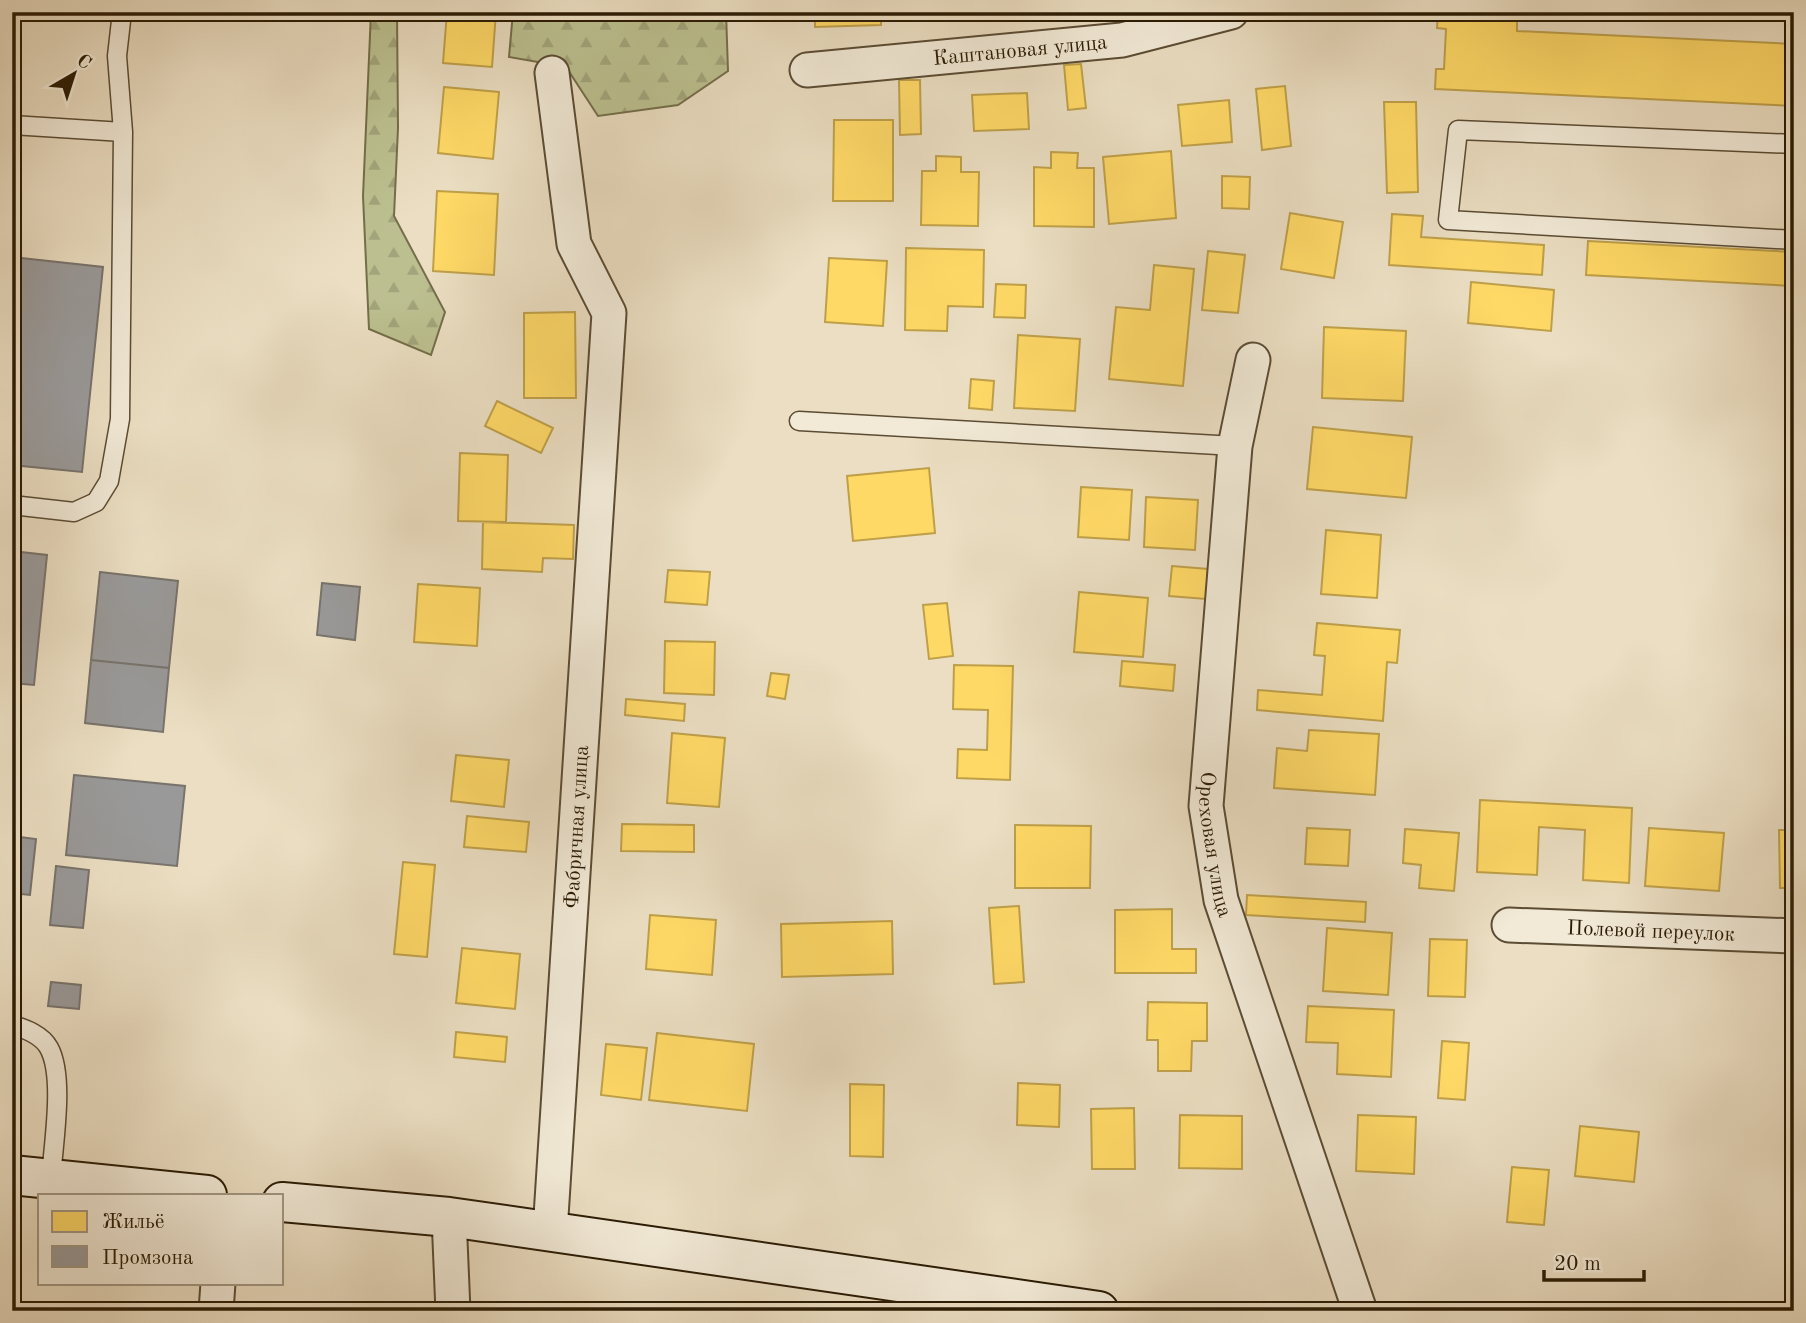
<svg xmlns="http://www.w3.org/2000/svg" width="1806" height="1323" font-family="'Old Standard TT',serif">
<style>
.forest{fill:url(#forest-firs);stroke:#746e4a;stroke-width:2}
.homes{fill:#ffd966;stroke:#bfa049;stroke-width:2}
.industry{fill:#999;stroke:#78736c;stroke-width:2}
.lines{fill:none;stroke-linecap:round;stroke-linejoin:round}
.service-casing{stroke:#5b4c34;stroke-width:21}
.minor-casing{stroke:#5b4c34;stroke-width:37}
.secondary-casing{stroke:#2b1b04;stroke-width:42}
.service{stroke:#f2ead7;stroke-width:18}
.minor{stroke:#f2ead7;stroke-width:33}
.secondary{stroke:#f2ead7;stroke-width:38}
.labels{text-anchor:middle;stroke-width:7;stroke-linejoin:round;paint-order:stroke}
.street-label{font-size:21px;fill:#2b1b04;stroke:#f2ead7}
</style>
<defs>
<pattern id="forest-firs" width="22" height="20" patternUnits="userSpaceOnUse" patternTransform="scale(1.75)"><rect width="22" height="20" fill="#bcc090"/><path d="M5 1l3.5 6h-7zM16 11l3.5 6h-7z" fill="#a2a47b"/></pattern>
</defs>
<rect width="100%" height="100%" fill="#ebdec2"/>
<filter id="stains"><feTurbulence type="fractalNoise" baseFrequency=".00286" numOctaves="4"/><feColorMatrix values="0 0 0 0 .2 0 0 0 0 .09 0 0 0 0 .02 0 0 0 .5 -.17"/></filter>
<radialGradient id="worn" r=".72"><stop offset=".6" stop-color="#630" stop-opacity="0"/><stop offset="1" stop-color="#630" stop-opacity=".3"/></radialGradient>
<!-- forest -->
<path class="forest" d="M371,12h26l1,116 -4,88 51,96 -14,43 -62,-26 -6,-133z
M513,12h213l2,59 -50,34 -80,11 -32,-49 -57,-10z"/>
<!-- homes -->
<path class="homes" d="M447,12h49l-4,55 -49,-4z
M815,12h66v13l-66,2z
M1438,12l79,1v18l277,13v62l-359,-17 1,-20h8l2,-40 -9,-1z
M1081,64l5,44 -18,2 -4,-45z
M899,80h21l1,54 -21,1z
M1285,86l6,60 -29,4 -6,-61z
M444,87l55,5 -6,67 -55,-6z
M1027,93l2,36 -55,2 -2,-36z
M1229,100l3,42 -50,4 -4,-41z
M1384,102h32l2,90 -31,1z
M834,120h59v81h-60z
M1171,151l5,67 -67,6 -6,-67z
M1051,152l27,1 -1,15h17v59l-60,-1v-59l17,1z
M936,156l25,1v15h18l-1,54 -57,-1 1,-54h14z
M1222,176l28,1 -1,32 -27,-1z
M437,191l61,3 -4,81 -61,-4z
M1290,213l53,9 -9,56 -53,-9z
M1392,214l31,2 -2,21 123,8 -2,30 -153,-10z
M1588,241l206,11v34l-208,-11z
M906,248l78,2 -1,57 -35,-1 -1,25 -42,-1z
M1208,251l37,4 -7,58 -36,-3z
M829,258l58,3 -4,65 -58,-4z
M1154,265l40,4 -11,117 -74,-7 7,-72 34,3z
M1471,282l83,8 -3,41 -83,-8z
M996,284l30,1 -1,33 -31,-1z
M575,312l1,86h-52v-85z
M1324,327l82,4 -3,70 -81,-3z
M1018,335l62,4 -5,72 -61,-3z
M971,379l23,2 -2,29 -23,-2z
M497,401l56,27 -12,25 -56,-27z
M1313,427l99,10 -6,61 -99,-9z
M460,453l48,2 -2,67 -48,-1z
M929,468l6,65 -82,8 -6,-65z
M1081,487l51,3 -3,50 -51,-3z
M1146,497l52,3 -3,50 -51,-3z
M483,522l91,3 -1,34 -30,-1 -1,14 -60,-3z
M1326,530l55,5 -4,63 -56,-4z
M1172,566l36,3 -2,30 -37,-3z
M668,570l42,2 -3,33 -42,-3z
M418,584l62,4 -3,58 -63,-4z
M1079,592l69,6 -5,59 -69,-5z
M947,603l6,53 -24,3 -6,-54z
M1317,623l83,7 -3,33 -10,-1 -4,59 -126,-11 1,-20 64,5 3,-39 -11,-1z
M665,641l50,1 -1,53 -50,-2z
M1122,661l53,4 -2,26 -53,-5z
M954,665l59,1 -3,114 -53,-2 1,-29 29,1 1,-40 -35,-1z
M771,673l18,2 -4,24 -18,-3z
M626,699l59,5 -1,17 -59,-6z
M1309,730l70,4 -4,61 -101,-7 3,-40 30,3z
M672,733l53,5 -6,69 -52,-4z
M456,755l53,5 -5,47 -53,-6z
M1480,800l152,8 -3,75 -46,-3 2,-50 -46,-3 -2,48 -60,-3z
M467,816l62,6 -3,30 -62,-5z
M622,824l72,1v27l-73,-1z
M1015,825l76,1 -1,62h-75z
M1307,828l43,2 -2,36 -43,-2z
M1649,828l75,5 -5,58 -74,-5z
M1405,829l54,4 -5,58 -35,-3 2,-23 -18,-2z
M1779,830h15v58h-14z
M403,862l32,3 -8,92 -33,-3z
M1247,895l119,7 -1,20 -119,-7z
M1019,906l5,76 -30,2 -5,-76z
M1172,909v40h24v24h-81v-63z
M650,915l66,5 -4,55 -66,-6z
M892,921l1,53 -111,3 -1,-53z
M1327,928l65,5 -4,62 -65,-4z
M1430,939l37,1 -2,57 -37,-1z
M462,948l58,6 -5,55 -59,-6z
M1148,1002l59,1v38h-15l-1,30h-33v-31h-11z
M1308,1006l86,4 -3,67 -54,-3 1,-31 -32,-1z
M456,1032l51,5 -2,25 -51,-5z
M657,1033l97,11 -7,67 -98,-11z
M1442,1041l27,2 -4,57 -27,-2z
M606,1044l41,4 -6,52 -40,-5z
M1018,1083l42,2 -1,42 -42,-2z
M850,1084l34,1 -1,72 -33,-1z
M1134,1108l1,61h-43l-1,-60z
M1180,1115l62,1v53l-63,-1z
M1358,1115l58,2 -2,57 -58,-3z
M1580,1126l59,6 -5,50 -59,-6z
M1512,1167l37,3 -5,55 -37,-3z"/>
<!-- industry -->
<path class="industry" d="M233,12h34l-1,9 -34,-4z
M12,257l91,10 -21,205 -70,-7z
M12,551l35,4 -13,130 -22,-2z
M100,572l78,9 -9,87 -78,-8z
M322,583l38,4 -5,53 -38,-5z
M91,660l78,8 -6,64 -78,-9z
M74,775l111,11 -8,80 -111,-11z
M12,836l24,3 -6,56 -18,-2z
M56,866l33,4 -6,58 -33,-3z
M51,982l30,3 -2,24 -31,-3z"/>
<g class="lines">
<!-- service casing -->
<g class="service-casing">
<path id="service" d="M12,125l111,7
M1794,144l-336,-14 -10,90 346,20
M799,421l436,25
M12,505l62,7 22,-10 13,-21 11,-62 3,-287 -6,-76 5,-44
M12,1025c14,4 30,10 37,23 16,29 4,97 2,131"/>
</g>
<!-- minor casing -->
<g class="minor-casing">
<g id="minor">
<path id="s1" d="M807,70l315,-30 109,-28"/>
<path id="s2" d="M1253,360l-18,86 -29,360 15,94 139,411"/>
<path id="s3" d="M1509,925l285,11"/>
<path d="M449,1217l4,94"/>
<path id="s4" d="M550,1232l59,-919 -35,-69 -22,-171"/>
<path d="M216,1311l2,-28"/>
</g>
</g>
<!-- secondary casing -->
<g class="secondary-casing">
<path id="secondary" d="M12,1175l195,20
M282,1202l167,15 650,94"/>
</g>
<!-- service -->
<use href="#service" class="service"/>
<!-- minor -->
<use href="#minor" class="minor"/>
<!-- secondary -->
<use href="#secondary" class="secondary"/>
</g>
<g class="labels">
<!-- street labels -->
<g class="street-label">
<text dy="7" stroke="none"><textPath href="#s1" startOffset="214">Каштановая улица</textPath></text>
<text dy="7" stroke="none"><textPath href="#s4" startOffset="406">Фабричная улица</textPath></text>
<text dy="7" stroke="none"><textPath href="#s2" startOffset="488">Ореховая улица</textPath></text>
<text dy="7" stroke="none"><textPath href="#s3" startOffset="142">Полевой переулок</textPath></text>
</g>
</g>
<!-- margin -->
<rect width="1806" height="1323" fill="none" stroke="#ebdec2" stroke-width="42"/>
<rect x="14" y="14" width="1778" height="1295" fill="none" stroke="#2b1b04" stroke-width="3.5"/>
<rect x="21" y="21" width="1764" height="1281" fill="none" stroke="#2b1b04" stroke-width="2"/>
<!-- legend -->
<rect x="38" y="1194" width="245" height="91" fill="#f2ead7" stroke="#a29783" stroke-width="2"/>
<rect x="52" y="1211" width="35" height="21" fill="#ffd966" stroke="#a29783" stroke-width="2"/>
<text x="102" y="1228" font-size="21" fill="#2b1b04">Жильё</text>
<rect x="52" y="1246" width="35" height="21" fill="#999999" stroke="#a29783" stroke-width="2"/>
<text x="102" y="1264" font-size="21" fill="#2b1b04">Промзона</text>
<!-- north arrow -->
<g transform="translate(74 74) rotate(39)" stroke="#f2ead7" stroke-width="5" paint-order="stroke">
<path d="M0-5L12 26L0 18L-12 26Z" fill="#2b1b04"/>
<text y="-10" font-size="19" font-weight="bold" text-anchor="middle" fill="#2b1b04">С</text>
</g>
<!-- scale -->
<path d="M1544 1270v10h100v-10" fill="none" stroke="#2b1b04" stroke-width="3.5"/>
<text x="1554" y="1270" font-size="21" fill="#2b1b04" stroke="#f2ead7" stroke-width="5" paint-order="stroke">20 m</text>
<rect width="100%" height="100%" filter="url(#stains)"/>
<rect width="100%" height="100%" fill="url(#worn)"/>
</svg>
